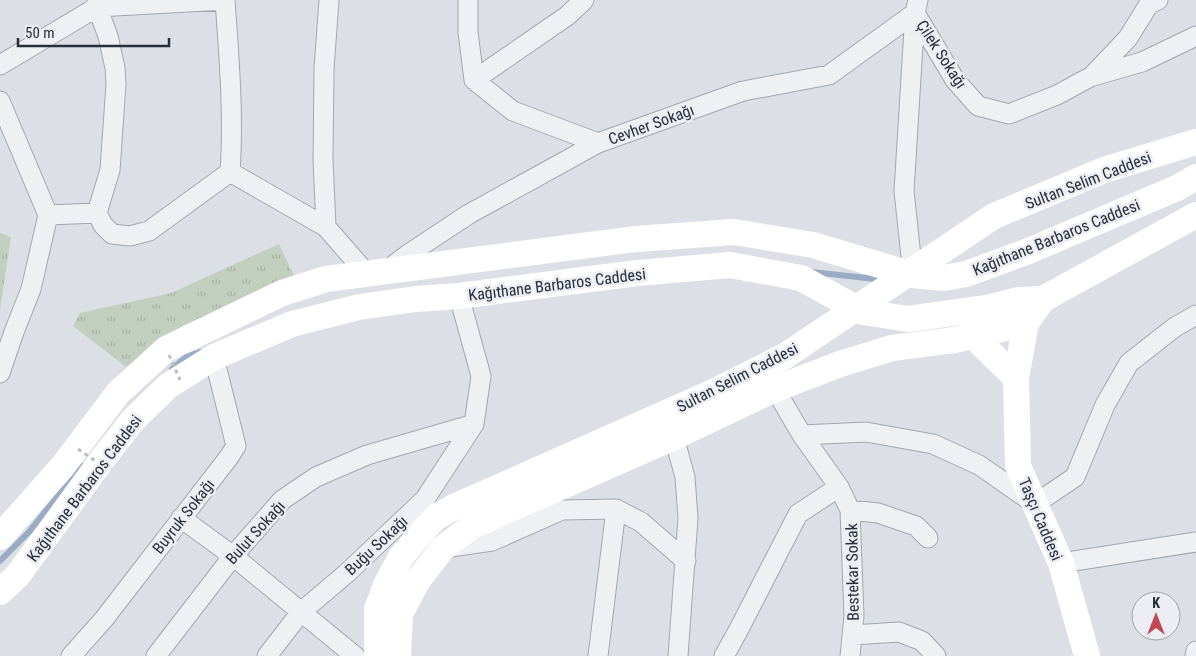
<svg xmlns="http://www.w3.org/2000/svg" width="1196" height="656" font-family="'Roboto Condensed',sans-serif">
<style>
.grass{fill:url(#grass-tufts)}
.lines{fill:none;stroke-linecap:round;stroke-linejoin:round}
.stream{stroke:#99acc4;stroke-width:6}
.street-casing{stroke:#a2a7af;stroke-width:21}
.street{stroke:#eff0f4;stroke-width:19}
.secondary{stroke:#fff;stroke-width:26}
.path-bridge{stroke:#bbbdc4;stroke-width:3;stroke-dasharray:4 4;stroke-linecap:butt}
.secondary-bridge{stroke:#fff;stroke-width:26}
.labels{text-anchor:middle;stroke-width:5;stroke-linejoin:round;paint-order:stroke}
.street-label{font-size:16px;fill:#272d3b;stroke:#eceef3}
</style>
<defs>
<pattern id="grass-tufts" width="24" height="20" patternUnits="userSpaceOnUse" patternTransform="scale(1.25)"><rect width="24" height="20" fill="#c2cfbe"/><path d="M3 7l-1-3M5 7V3M7 7l1-3M15 17l-1-3M17 17v-4M19 17l1-3" fill="none" stroke="#a7b2a4"/></pattern>
</defs>
<rect width="100%" height="100%" fill="#dce0e6"/>
<!-- grass -->
<path class="grass" d="M0,233l11,4 -11,73z
M279,244l17,36 -112,45 -58,42 -53,-41 7,-13 91,-20z"/>
<g class="lines">
<!-- stream -->
<path class="stream" d="M812,272l72,8
M172,369l14,-12 14,-5
M0,561l29,-29 53,-66"/>
<!-- street casing -->
<g class="street-casing">
<path id="street" d="M97,0v7l11,29 7,32 1,16 -6,86 -13,43
M225,0c4,57 9,115 5,172
M329,0l-5,69 -1,91 3,67 40,46
M468,0v32l6,48 39,31 85,32
M915,13l40,67 23,26 31,8 48,-19 35,-19 36,-38 21,-34 9,-4
M0,65l97,-58 128,-7
M1093,76l49,-14 54,-26
M474,80l93,-64 17,-16
M0,101l48,114
M48,215l49,-2 6,12 9,9 18,2 19,-5 81,-59 96,55
M386,271l21,-16 62,-41 129,-71 145,-52 86,-16 86,-62 3,-13
M913,275l-9,-84 11,-178
M0,373l14,-41 17,-43 17,-74
M775,389l27,46 37,52 11,23 4,106 -4,40
M802,435l64,-3 67,12 46,21 56,39 40,-27 30,-72 24,-42 46,-36 21,-12
M674,437l11,40 3,41 -10,138
M850,510l28,3 38,13 12,12
M181,518l52,38 122,100
M444,548l48,-7 70,-31 54,-1 25,13 45,39
M1061,563l135,-21
M853,635l46,-3 23,9 14,15
M71,656l33,-37 125,-162 7,-11 -22,-89
M156,656l77,-100 49,-56 34,-23 51,-22 107,-31
M267,656l34,-44 46,-39 78,-74 49,-75 7,-48 -22,-80
M598,656l18,-147
M724,656l14,-25 60,-117 41,-27
M1195,656l1,-5"/>
</g>
<!-- street -->
<use href="#street" class="street"/>
<!-- secondary -->
<path class="secondary" d="M994,216l110,-46 92,-28
M1026,323l-10,55 2,88 43,97 26,93
M973,336l43,42
M0,537l63,-71 55,-73 48,-44 116,-56 44,-14 310,-40 98,-7 79,13 100,30 30,3 23,-4 60,-22 151,-64 19,-11
M0,592l18,-17 83,-114 32,-41 35,-34 46,-29 78,-33 67,-17 57,-8 43,-3 178,-23 93,-8 71,13 62,34 45,7 79,-11 31,-8 25,-1 153,-84
M377,656v-47l9,-24 15,-28 21,-25 14,-15 20,-11 253,-112 76,-38
M398,656l2,-42 18,-34 25,-32 29,-22 202,-89 101,-48 65,-25 52,-16 63,-8 71,-17 17,-24"/>
<!-- path-bridge -->
<path class="path-bridge" d="M169,355l11,25
M78,449l22,15"/>
<!-- secondary-bridge -->
<path class="secondary-bridge" d="M785,356l209,-140"/>
</g>
<g class="labels">
<!-- street labels -->
<g class="street-label">
<text transform="translate(942 54) rotate(57)" y="6">Çilek Sokağı</text>
<text transform="translate(651 124) rotate(-20)" y="6">Cevher Sokağı</text>
<text transform="translate(1088 180) rotate(-21)" y="6">Sultan Selim Caddesi</text>
<text transform="translate(1056 237) rotate(-22)" y="6">Kağıthane Barbaros Caddesi</text>
<text transform="translate(557 284) rotate(-7)" y="6">Kağıthane Barbaros Caddesi</text>
<text transform="translate(737 377) rotate(-27)" y="6">Sultan Selim Caddesi</text>
<text transform="translate(84 488) rotate(-53)" y="6">Kağıthane Barbaros Caddesi</text>
<text transform="translate(183 516) rotate(-52)" y="6">Buyruk Sokağı</text>
<text transform="translate(1041 519) rotate(67)" y="6">Taşçı Caddesi</text>
<text transform="translate(255 532) rotate(-48)" y="6">Bulut Sokağı</text>
<text transform="translate(376 545) rotate(-43)" y="6">Buğu Sokağı</text>
<text transform="translate(852 572) rotate(-91)" y="6">Bestekar Sokak</text>
</g>
</g>
<!-- north arrow -->
<g transform="translate(1156 616)"><circle r="24" fill="#eceef3" stroke="#9da1a9"/>
<path d="M0-4L9 19L0 12L-9 19Z" fill="#c44854"/>
<text y="-8" font-size="14" font-weight="bold" text-anchor="middle" fill="#272d3b">K</text>
</g>
<!-- scale -->
<path d="M18 38v8h151v-8" fill="none" stroke="#272d3b" stroke-width="2.5"/>
<text x="25" y="38" font-size="15" fill="#272d3b" stroke="#eceef3" stroke-width="4" paint-order="stroke">50 m</text>
</svg>
